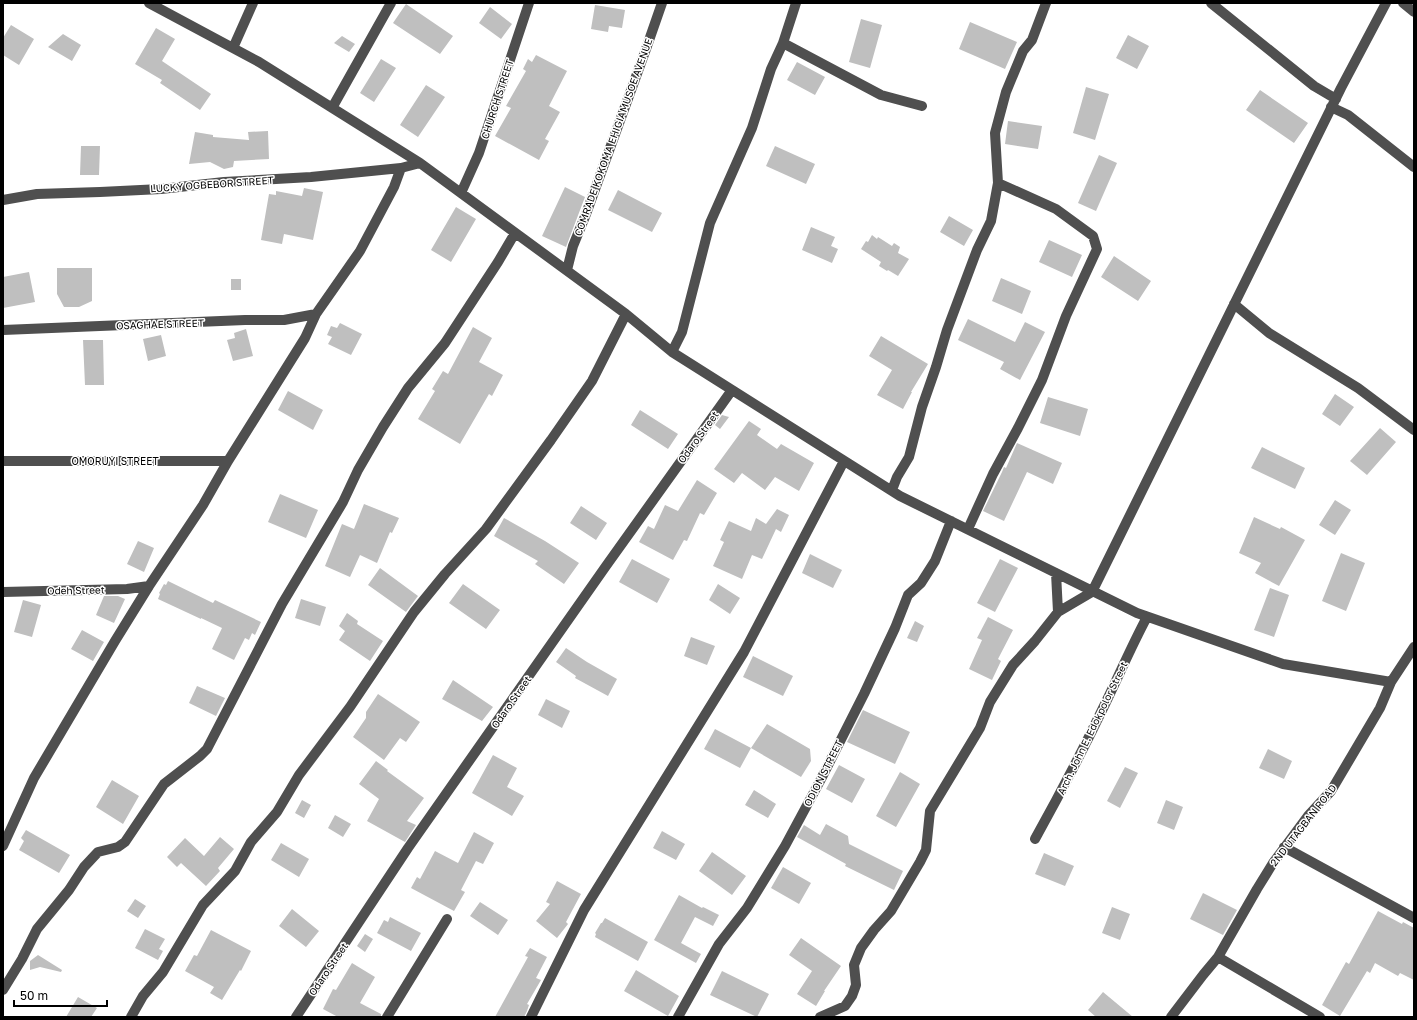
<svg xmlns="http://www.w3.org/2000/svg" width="1417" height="1020" font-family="'Golos Text',sans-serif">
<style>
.building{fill:#bfbfbf}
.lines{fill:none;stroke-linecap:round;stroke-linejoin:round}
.minor{stroke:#4f4f4f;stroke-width:10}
.labels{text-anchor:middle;stroke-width:3;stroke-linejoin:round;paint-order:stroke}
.street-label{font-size:10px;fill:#000;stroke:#fff}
</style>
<rect width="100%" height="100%" fill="#fff"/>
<!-- building -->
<path class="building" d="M406,4l47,32 -13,18 -47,-31z
M595,5l30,5 -3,18 -13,-2 -1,6 -17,-3z
M490,7l22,17 -11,15 -22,-16z
M861,19l21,6 -12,43 -21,-6z
M970,22l47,20 -12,27 -46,-20z
M11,25l23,14 -15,26 -16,-10v-17z
M156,28l19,11 -13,22 49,33 -11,16 -40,-27 2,-3 -27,-16z
M63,34l18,11 -9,16 -24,-14z
M1128,35l21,11 -12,23 -21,-11z
M342,36l13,8 -6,8 -15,-9z
M536,55l31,16 -18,35 11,6 -15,27 4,2 -10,19 -44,-24 16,-28 -5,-2 20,-35 -3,-2 5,-10 4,3z
M381,59l15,9 -22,34 -14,-9z
M797,62l28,15 -10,18 -28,-15z
M426,85l19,12 -27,40 -18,-12z
M1086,87l23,7 -14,46 -22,-7z
M1260,90l48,33 -14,20 -48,-33z
M1008,121l34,5 -4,23 -33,-5z
M268,131l1,28 -35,2 -1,6 -9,2 -14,-7 -21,2 6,-32 18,3v2l36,3 -1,-8z
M81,146h19l-1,29h-19z
M775,146l40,18 -9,20 -40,-18z
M1099,155l18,8 -21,48 -18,-8z
M565,187l20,10 -19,50 -24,-11z
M304,188l19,4 -10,48 -29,-6 -2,10 -21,-4 8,-46 7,1v-4l26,5z
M618,190l44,23 -10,19 -44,-22z
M456,207l20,12 -25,43 -20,-12z
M949,216l24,14 -9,16 -24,-14z
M811,227l24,10 -4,9 7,3 -6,14 -30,-13z
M872,235l5,4 1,-2 14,9 2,-3 6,4 -2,6 11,6 -11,17 -10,-6 -1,1 -8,-5 2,-4 -20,-13 5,-8 2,1z
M1049,240l33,15 -10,22 -33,-15z
M1114,256l37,25 -13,20 -37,-24z
M57,268h35v33l-13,6h-15l-7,-13z
M29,272l6,30 -32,6v-31z
M1001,278l30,13 -9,23 -30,-13z
M231,279h10v11h-10z
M968,319l47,23 10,-20 20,10 -25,48 -20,-11 4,-7 -46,-22z
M340,323l22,11 -11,21 -23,-11 4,-7 -5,-2 4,-9 6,2z
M473,327l19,11 -13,24 24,13 -11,21 -3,-2 -29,50 -42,-25 17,-28 -3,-2 11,-18 5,3z
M246,329l7,27 -20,5 -6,-21 8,-2 -1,-5z
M161,335l5,21 -18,5 -5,-22z
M881,336l47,28 -17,28h1l-9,17 -26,-14 15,-25 -23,-14z
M83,340h20l1,45h-19z
M288,391l35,19 -10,20 -35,-20z
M1335,394l19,13 -14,19 -18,-12z
M1048,397l40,12 -8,27 -40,-13z
M640,410l38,24 -10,15 -37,-24z
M722,415l7,2 -9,12 -5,-4z
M749,421l12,8 -4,6 20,14 4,-5 33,19 -15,28 -24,-14 -10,13 -23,-17 -8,10 -20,-14z
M1380,428l16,14 -29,33 -17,-14z
M1017,443l45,20 -9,21 -26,-12 -23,49 -21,-10 19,-39 2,-5 2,1z
M1262,447l43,21 -10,21 -44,-21z
M697,480l20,13 -13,22 -4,-2 -13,28 -3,-1 -11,20 -34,-18 9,-16 6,3 11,-24 13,6z
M280,494l38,16 -12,28 -38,-16z
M1335,500l16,10 -16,25 -16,-10z
M364,504l35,14 -7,15 -2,-1 -13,31 -17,-8 -10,22 -25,-11 17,-42 12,5z
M581,506l26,17 -11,17 -26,-17z
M777,509l12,6 -8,17 -5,-3 -14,30 -10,-4 -10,24 -29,-13 11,-24 -4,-2 9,-19 22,10 5,-13 10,6z
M1254,517l26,12 1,-2 24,13 -26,46 -24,-13 6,-10 -22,-10z
M504,518l41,23 34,22 -15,21 -29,-20 3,-3 -44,-25z
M138,541l16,7 -10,24 -17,-8z
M1341,553l24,10 -19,48 -24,-10z
M810,554l32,16 -9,18 -31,-15z
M632,559l38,20 -13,24 -38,-21z
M1000,559l18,9 -23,44 -18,-9z
M380,568l38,28 -12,16 -38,-27z
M168,581l45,22 2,-3 46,22 -6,13 -3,-2 -3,7 -4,-2 -11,22 -22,-11 10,-21 -21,-10v1l-43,-20 2,-5 -1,-1 5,-9 2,1z
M463,584l37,26 -14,19 -37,-26z
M718,584l22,14 -10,16 -21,-14z
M1270,588l19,7 -15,42 -20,-7z
M104,596h14l7,3 -11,24 -18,-8z
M301,599l25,8 -6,19 -25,-8z
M23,600l18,5 -9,32 -18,-5z
M347,613l11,8 -1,3 26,17 -13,20 -31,-21 6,-9 -6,-5z
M988,617l25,13 -15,29 3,2 -9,19 -23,-11 13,-29 -5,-2z
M915,621l9,5 -7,16 -10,-4z
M82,630l22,12 -11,19 -22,-12z
M691,637l24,9 -8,19 -23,-9z
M566,648l21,14 30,17 -9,17 -33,-18 1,-2 -20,-14z
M753,656l40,20 -10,20 -40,-19z
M453,680l40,27 -11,14 -40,-22z
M197,686l28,12 -9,18 -27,-13z
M378,694l42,28 -14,20 -6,-4 -16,22 -31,-23 13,-19v-6z
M546,699l24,12 -8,17 -24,-13z
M863,710l47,22 -15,32 -48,-22z
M767,724l43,25 1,12 -10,16 -50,-29z
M715,729l36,19 -11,20 -36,-19z
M1268,749l24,12 -8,18 -25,-11z
M493,755l24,13 -10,19 17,9 -12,20 -40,-23z
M376,761l12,9 -1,1 37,27 -17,23 9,4 -11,17 -38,-21 12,-22 -20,-15z
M839,765l26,14 -13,24 -26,-14z
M1125,767l13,6 -18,35 -13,-7z
M900,772l20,12 -24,43 -20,-11z
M112,780l27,16 -16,28 -27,-17z
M754,790l22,14 -8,14 -23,-13z
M302,800l9,5 -7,13 -9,-5z
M1166,800l17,7 -9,23 -17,-7z
M335,815l16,9 -8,13 -15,-9z
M826,824l22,12 1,8 54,27 -9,19 -49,-24 1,-2 -49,-27 7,-12 16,10z
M26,830l44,25 -11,18 -40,-23 5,-9 -3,-3z
M662,831l23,13 -9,16 -23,-12z
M474,832l20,11 -11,21 -7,-3 -15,29 4,2 -11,19 -43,-23 6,-11 3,2 15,-28 23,12z
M220,837l14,12 -16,19 2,3 -14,15 -25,-23 -4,4 -10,-10 18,-19 19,18z
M281,843l28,16 -10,18 -28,-17z
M712,852l34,24 -14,19 -33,-24z
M1044,853l30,13 -9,20 -30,-12z
M783,867l28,16 -12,21 -28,-16z
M557,881l24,13 -15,28 2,2 -11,14 -21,-17 14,-17 -4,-2z
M1203,893l34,17 -14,25 -33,-16z
M679,895l23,13 1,-1 16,8 -6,11 -18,-9 -14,26 20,11 -5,9 -42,-23z
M135,899l11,7 -8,12 -11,-7z
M480,902l28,18 -10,15 -28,-19z
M1112,907l18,7 -10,26 -18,-7z
M292,909l27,22 -13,16 -27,-21z
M1378,911l24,13 1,-2 11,6v52l-14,-7 -2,3 -23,-13 -5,10 -3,-2 -27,45 -18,-11 24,-43 3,2z
M390,917l31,16 -10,18 -34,-18 7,-13 4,2z
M605,918l43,24 -10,19 -43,-24 1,-3 -1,-1 6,-10h1z
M145,929l20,10 -6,10 4,2 -5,9 -23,-12z
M211,930l40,21 -10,20 -1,-1 -18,30 -12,-7 4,-6 -29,-16 9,-16 3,1z
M365,934l8,5 -8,13 -8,-6z
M801,938l40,28 -17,25h1l-9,15 -19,-12 15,-23 -23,-16z
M530,948l17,9 -11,21 5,2 -14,24 2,1 -2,6 -3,6h-29l33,-60 -3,-1z
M38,955l24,15 -1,2 -21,-5 -10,3v-9z
M352,963l23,14 -15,26 21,11v3h-43l-15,-8 10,-20 3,1z
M636,970l43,26 -11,20 -44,-25z
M722,971l47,23 -12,23 -47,-22z
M1103,992l30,25h-37l-8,-7z
M78,997l19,11 -6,9h-25z"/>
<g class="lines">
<!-- minor -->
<path class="minor" d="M149,3l110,59 161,101 206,151 46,38 228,144 237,117 146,51 108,18
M1211,3l103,83 22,13
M1403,3l11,9
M783,43l98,52 41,11
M233,48l20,-45
M1331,107l17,8 66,52
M332,108l59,-105
M461,193l18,-40 50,-150
M3,200l34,-6 63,-2 61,-3 63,-7 87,-5 90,-9 19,-5
M567,270l6,-24 13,-32 60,-165 16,-46
M1234,304l35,29 89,55 56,42
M3,330l242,-10h39l32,-6
M672,352l10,-20 28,-109 42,-95 19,-59 12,-26 13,-40
M3,461h225
M892,490l5,-13 12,-20 13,-50 14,-40 11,-37 30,-80 14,-29 7,-38 -3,-50 11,-41 17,-41 9,-11 14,-37
M968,529l25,-55 25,-46 24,-48 24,-64 31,-67 -4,-13 -37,-27 -58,-26
M1056,573l2,39
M3,592l124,-3 22,-3
M1092,592l249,-504 45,-85
M1035,839c25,-45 49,-91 71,-137 14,-29 26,-57 41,-85
M3,846l31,-68 81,-137 34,-55 54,-81 25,-44 77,-123 11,-24 44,-63 34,-64 7,-19
M1284,847l130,71
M1218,957l102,60
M3,990l19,-31 15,-30 32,-39 15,-23 14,-15 20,-5 7,-5 39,-58 36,-28 7,-7 75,-145 61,-102 15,-32 25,-43 25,-39 37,-45 53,-81 17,-29
M131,1017l12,-21 20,-24 40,-67 32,-34 16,-29 26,-30 22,-37 51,-68 64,-95 31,-38 41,-45 65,-89 41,-59 34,-67
M296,1017l112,-169 198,-282 126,-176
M387,1017l60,-98
M531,1017l53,-107 160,-258 100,-191
M678,1017l41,-73 28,-36 38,-62 35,-65 44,-87 31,-66 13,-33 13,-12 14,-22 16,-40
M820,1017l25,-11 7,-10 4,-11 -2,-20 7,-17 13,-18 17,-19 29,-49 6,-12 4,-39 50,-83 10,-26 23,-37 22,-24 23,-29 34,-20
M1171,1017l32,-42 15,-18 39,-68 16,-26 35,-47 23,-25 49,-83 11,-26 23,-35"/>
</g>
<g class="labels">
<!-- street labels -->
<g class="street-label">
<text transform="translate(497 99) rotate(-72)" y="4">CHURCH STREET</text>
<text transform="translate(613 137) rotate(-70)" y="4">COMRADE KOKOMA EHIGIAMUSOE AVENUE</text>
<text transform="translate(212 184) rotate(-4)" y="4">LUCKY OGBEBOR STREET</text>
<text transform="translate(160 324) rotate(-2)" y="4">OSAGHAE STREET</text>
<text transform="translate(698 437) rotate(-54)" y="4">Odaro Street</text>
<text x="115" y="465">OMORUYI STREET</text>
<text transform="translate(76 590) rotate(-1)" y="4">Odeh Street</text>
<text transform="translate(511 702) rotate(-55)" y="4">Odaro Street</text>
<text transform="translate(1092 728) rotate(-64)" y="4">Arch. John E. Edokpolor Street</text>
<text transform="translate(823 773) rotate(-63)" y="4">ODION STREET</text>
<text transform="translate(1303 825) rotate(-52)" y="4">2ND UTAGBAN ROAD</text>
<text transform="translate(328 969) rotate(-56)" y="4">Odaro Street</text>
</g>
</g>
<!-- border -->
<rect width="1417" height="1020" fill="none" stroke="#000000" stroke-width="8"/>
<!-- scale -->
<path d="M14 1000v6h93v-6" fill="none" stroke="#000000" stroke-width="2"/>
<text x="20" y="1000" font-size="12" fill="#000000" stroke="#ffffff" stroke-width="3" paint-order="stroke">50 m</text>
</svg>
